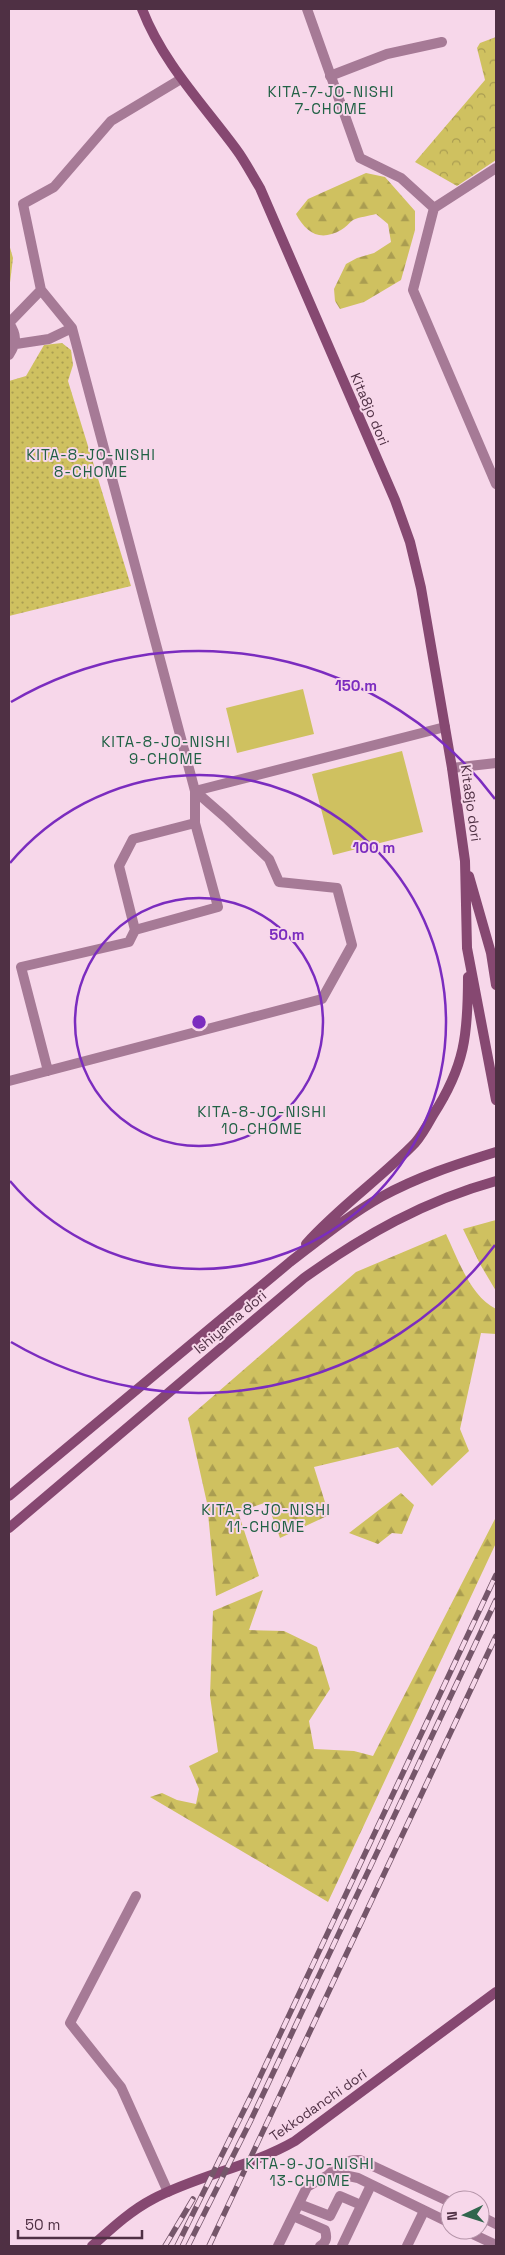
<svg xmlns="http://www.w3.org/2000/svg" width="505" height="2255" font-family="'Space Grotesk',sans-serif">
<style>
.grass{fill:url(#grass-dots)}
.forest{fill:url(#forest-firs)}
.park{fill:url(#park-crowns)}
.garden{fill:#cfc160}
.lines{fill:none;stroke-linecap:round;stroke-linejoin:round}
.lane{stroke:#a67a96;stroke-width:10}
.street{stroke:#a67a96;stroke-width:10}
.secondary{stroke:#864871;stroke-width:10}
.rail-casing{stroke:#75566a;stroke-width:5.5}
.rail{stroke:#f7d7ea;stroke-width:4;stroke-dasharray:11;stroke-linecap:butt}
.ring{fill:none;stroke:#7b2cbf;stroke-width:2.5}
.labels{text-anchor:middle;stroke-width:4;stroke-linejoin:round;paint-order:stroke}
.street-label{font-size:14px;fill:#4f3044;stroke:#f7d7ea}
.neighbourhood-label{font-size:15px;letter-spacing:1px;fill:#216145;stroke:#f7d7ea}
.centre{fill:#7b2cbf;stroke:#f7d7ea;stroke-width:2.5}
.ring-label{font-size:15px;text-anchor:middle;font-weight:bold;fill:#7b2cbf;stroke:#f7d7ea;stroke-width:4;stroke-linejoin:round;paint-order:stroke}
</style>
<defs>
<pattern id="grass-dots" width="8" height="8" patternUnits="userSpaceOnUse" patternTransform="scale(1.25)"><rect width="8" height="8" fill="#cfc160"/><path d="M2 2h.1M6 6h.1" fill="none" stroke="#aa9d51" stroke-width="1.8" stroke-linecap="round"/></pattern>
<pattern id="forest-firs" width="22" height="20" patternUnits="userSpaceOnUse" patternTransform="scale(1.25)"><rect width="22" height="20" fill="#cfc160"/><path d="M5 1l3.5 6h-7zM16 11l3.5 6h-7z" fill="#aa9d51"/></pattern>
<pattern id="park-crowns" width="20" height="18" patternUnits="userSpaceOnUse" patternTransform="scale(1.25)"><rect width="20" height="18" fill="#cfc160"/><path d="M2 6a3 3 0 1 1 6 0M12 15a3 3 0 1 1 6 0" fill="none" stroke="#aa9d51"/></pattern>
</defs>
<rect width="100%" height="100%" fill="#f7d7ea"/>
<!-- grass -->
<path class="grass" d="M9,244l4,14 -4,33z
M62,343l9,7 2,15 -5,16 63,205 -122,30v-235l17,-5 18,-31z"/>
<!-- forest -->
<path class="forest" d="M366,173l19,4 30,34v19l-14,50 -37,22 -24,7 -5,-8 -1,-12 12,-25 11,-6 17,-5 17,-11 -3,-18 -12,-10c-7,2 -17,3 -23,6 -4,3 -8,8 -12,10 -21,12 -35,3 -45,-16l12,-15z
M496,1220v71l-16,-27 -17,-35z
M446,1234c12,25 24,62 50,75v25l-15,-1 -21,96 9,22 -37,35 -34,-39 -84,20 15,48 -49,23 -13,-36 -29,10 21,64 -43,20 -9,-93 -19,-85 168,-146z
M401,1493l13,12 -12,29 -10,-1 -14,11 -29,-11z
M496,1517v26l-168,359 -178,-105 12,-4 15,7 19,4 3,-15 -10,-23 29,-14 -8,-56 3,-85 50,-21 -14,40 35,1 33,16 13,42 -21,32 5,28 40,2 19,5z"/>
<!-- park -->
<path class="park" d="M496,30v130l-39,26 -42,-24 70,-82 -8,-32 3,-5 16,-6z"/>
<!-- garden -->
<path class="garden" d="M303,689l11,45 -77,19 -11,-45z
M402,751l21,81 -90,23 -21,-81z"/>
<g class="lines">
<!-- lane -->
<path class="lane" d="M330,76l57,-22 55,-12
M181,79l-70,42 -57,66 -31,17 18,86 31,38 123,463 250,-64
M9,323l32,-33
M9,323c8,12 8,19 0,32
M16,344l33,-5 23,-11
M135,930l-16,-64 14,-27 62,-16v-32
M48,1071l-27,-104 108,-25 6,-12 83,-23 -23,-84
M9,1081l313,-82 30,-54 -15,-57 -58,-6 -10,-23 -43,-41 -31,-27
M136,1896l-66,127 51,64 47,105
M329,2174c10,-9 17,-15 31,-14l90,42
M299,2204l31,12 10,-20 21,9
M293,2216l32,14c2,7 2,12 -5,16
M480,2216l16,8
M464,2230l32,15
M278,2246l29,-59 21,-12 11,-1 19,4 92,45
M342,2246l29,-61
M407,2246l17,-35"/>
<!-- street -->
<path class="street" d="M307,9l53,149 41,20 33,30
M496,168l-62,40 -21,82 83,194
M452,768l44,-5"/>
<!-- secondary -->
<path class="secondary" d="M142,9c21,54 60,94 94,140 9,12 16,26 24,39l135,312 15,42 11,46 31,180 13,93 2,87 29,152
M469,876l22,77 5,32
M306,1244c33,-37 74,-65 109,-101 7,-8 13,-19 18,-28 32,-49 35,-81 35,-138
M9,1496l281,-234c30,-23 59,-47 91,-65 36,-20 76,-33 115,-45
M9,1528l295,-250c60,-43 120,-77 192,-97
M92,2246c19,-17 38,-35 61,-47 45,-24 97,-32 142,-58l201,-149"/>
<!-- rail casing -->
<g class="rail-casing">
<path id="rail" d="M165,2246l28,-47
M177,2246l75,-152 244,-519
M188,2246l62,-124 246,-522
M209,2246l287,-610"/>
</g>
<!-- rail -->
<use href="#rail" class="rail"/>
</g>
<!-- distance rings -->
<g class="ring">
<circle cx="199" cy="1022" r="124"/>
<path d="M10 863A247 247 0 1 1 10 1181"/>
<path d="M495 1245A371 371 0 0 1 11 1342M11 702A371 371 0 0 1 495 799"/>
</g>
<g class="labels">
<!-- street labels -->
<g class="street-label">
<text transform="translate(370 409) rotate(67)" y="5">Kita8jo dori</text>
<text transform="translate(471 803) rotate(82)" y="5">Kita8jo dori</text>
<text transform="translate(230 1322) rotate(-40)" y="5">Ishiyama dori</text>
<text transform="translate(318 2105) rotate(-35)" y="5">Tekkodanchi dori</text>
</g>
<!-- neighbourhood labels -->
<g class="neighbourhood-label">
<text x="331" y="97">KITA-7-JO-NISHI<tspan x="331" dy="17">7-CHOME</tspan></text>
<text x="91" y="460">KITA-8-JO-NISHI<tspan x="91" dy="17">8-CHOME</tspan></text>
<text x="166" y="747">KITA-8-JO-NISHI<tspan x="166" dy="17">9-CHOME</tspan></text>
<text x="262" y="1117">KITA-8-JO-NISHI<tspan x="262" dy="17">10-CHOME</tspan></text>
<text x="266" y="1515">KITA-8-JO-NISHI<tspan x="266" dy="17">11-CHOME</tspan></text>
<text x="310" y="2169">KITA-9-JO-NISHI<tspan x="310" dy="17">13-CHOME</tspan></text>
</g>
</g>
<circle cx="199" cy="1022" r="8" class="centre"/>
<g class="ring-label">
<text x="356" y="691">150 m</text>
<text x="374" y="853">100 m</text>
<text x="287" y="940">50 m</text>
</g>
<!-- border -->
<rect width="505" height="2255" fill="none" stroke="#4f3044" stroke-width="20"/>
<!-- north arrow -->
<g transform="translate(465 2215) rotate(266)"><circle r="24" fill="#f7d7ea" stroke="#b494a8"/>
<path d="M0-4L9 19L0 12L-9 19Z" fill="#30664d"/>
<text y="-8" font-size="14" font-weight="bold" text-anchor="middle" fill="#4f3044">N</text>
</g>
<!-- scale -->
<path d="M18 2230v8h124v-8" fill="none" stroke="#4f3044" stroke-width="2.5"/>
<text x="25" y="2230" font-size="15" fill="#4f3044" stroke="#f7d7ea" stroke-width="4" paint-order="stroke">50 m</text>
</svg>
